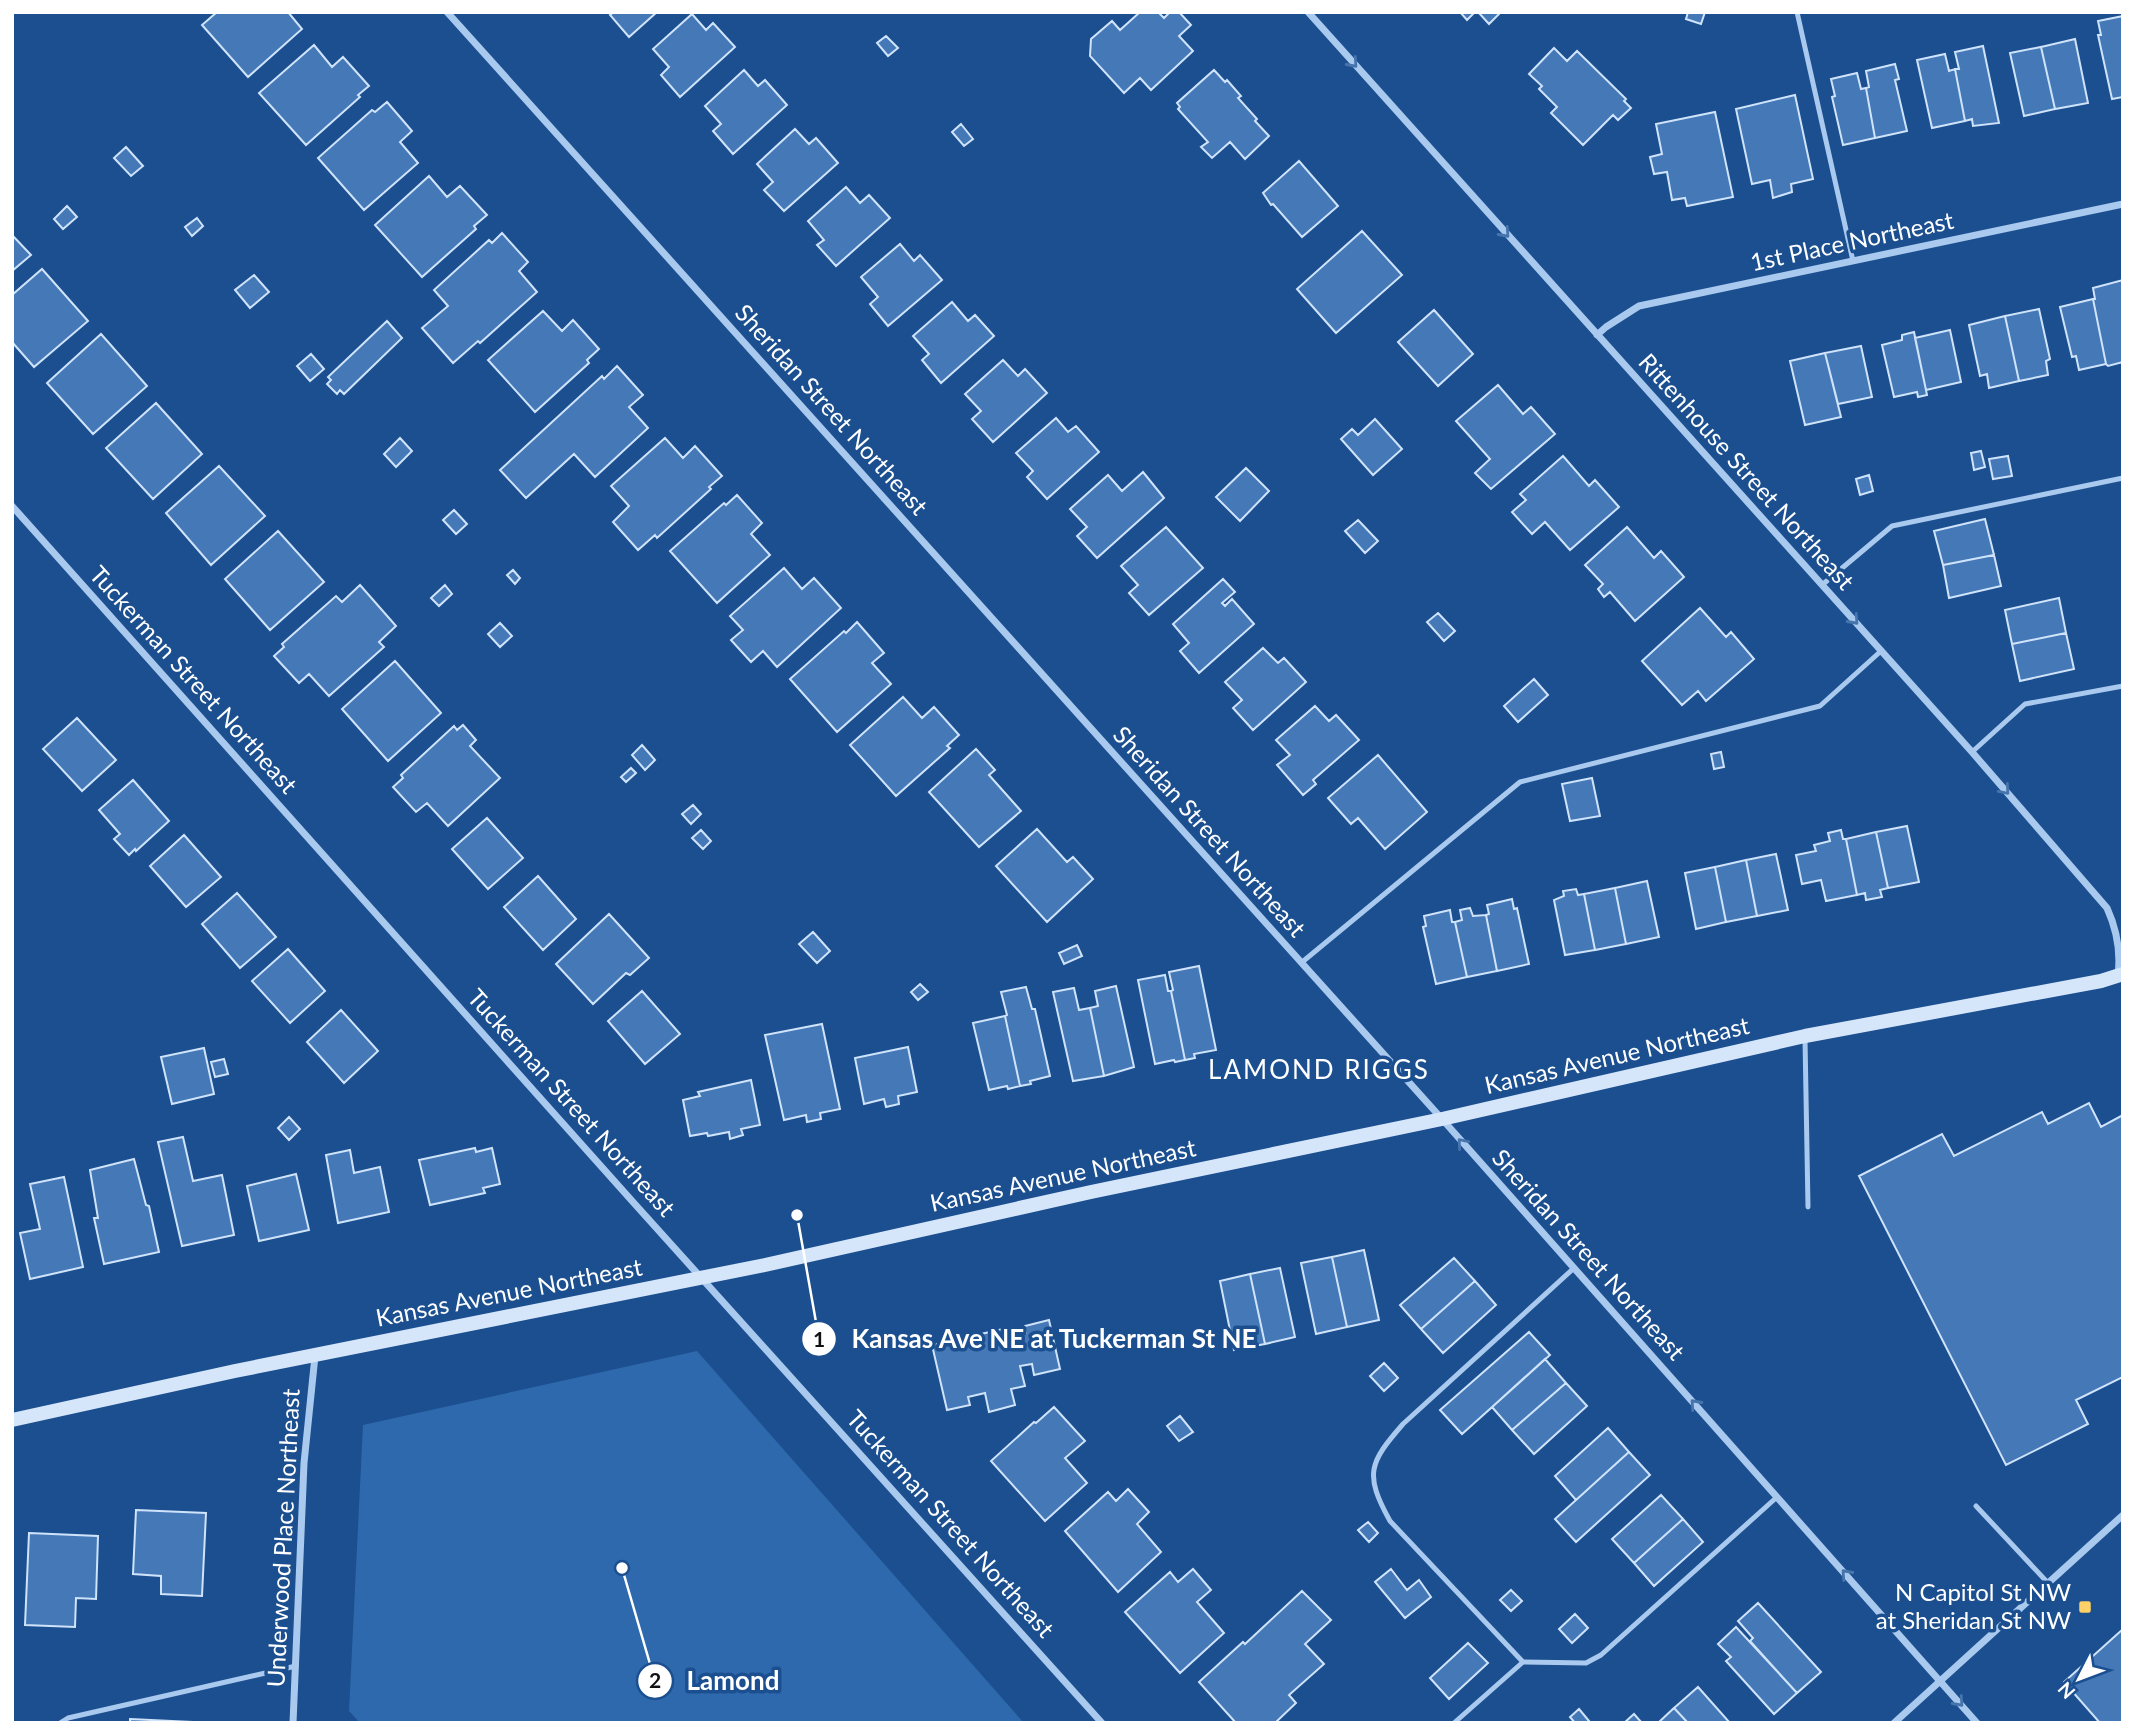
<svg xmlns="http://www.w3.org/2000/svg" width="2135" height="1735" font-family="Lato,sans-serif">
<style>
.green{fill:#2e69ad}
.building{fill:#4478b7;stroke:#cfe3fa;stroke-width:2}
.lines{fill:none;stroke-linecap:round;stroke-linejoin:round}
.lane{stroke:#a9c9ee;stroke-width:5}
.street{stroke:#a9c9ee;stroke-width:7}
.secondary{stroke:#d6e6fa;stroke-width:14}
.oneway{stroke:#4674ac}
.poi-dot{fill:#ffd166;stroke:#1b4f8f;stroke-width:2.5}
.labels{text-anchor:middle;stroke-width:7;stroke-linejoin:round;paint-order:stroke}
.street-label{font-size:24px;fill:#fff;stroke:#1b4f8f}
.poi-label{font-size:24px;fill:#fff;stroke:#1b4f8f;text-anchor:end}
.neighbourhood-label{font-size:26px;letter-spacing:2px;fill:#fff;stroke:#1b4f8f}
.leader{fill:none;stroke:#fff;stroke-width:2.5}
.callout-dot{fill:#fff;stroke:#1b4f8f;stroke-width:2.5}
.mark-label{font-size:21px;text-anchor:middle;font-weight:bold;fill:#111}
.callout-label{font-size:26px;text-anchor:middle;font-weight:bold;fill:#fff;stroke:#1b4f8f;stroke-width:7;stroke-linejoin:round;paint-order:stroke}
</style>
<rect width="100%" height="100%" fill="#1b4f8f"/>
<!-- green -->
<path class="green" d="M697,1351l327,372h-664l-11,-12 14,-286z"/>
<!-- building -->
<path class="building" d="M217,12h71l14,17 -54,48 -46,-52z
M614,12h43l-28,25 -19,-22z
M1140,12h18l6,6 6,-6h9l12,13 -12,11 14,15 -42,39 -11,-12 -16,15 -34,-37 1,-17 21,-18 8,9z
M1460,12h15l-8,8z
M1478,12h23l-12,12z
M1688,12h17l-4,12 -15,-5z
M692,14l14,16 7,-7 22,24 -55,50 -19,-22 8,-8 -16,-18z
M2123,16v81l-11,2 -14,-64h3l-3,-14z
M886,36l12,12 -10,8 -11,-13z
M2075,39l13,64 -33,6 -14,-62z
M314,45l18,22 11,-10 26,29 -11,9 2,2 -54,48 -47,-52z
M1983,46l16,77 -26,3 -1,-7 -7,2 -10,-52h4l-4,-17z
M2041,47l14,62 -31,7 -14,-63z
M1554,48l13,13 10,-10 49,48 -2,2 7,7 -13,12 -5,-5 -30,30 -32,-32 6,-6 -18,-18 3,-3 -13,-12z
M1945,54l4,17 6,-2 10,52 -33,7 -15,-68z
M1895,64l4,15 -4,1 12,51 -32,7 -9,-50 3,-1 -3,-16z
M744,70l14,16 7,-6 22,25 -54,49 -20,-23 8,-7 -16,-18z
M1214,70l11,12 2,-2 14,16 -3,2 19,21 -2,2 14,15 -24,23 -15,-17 -18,16 -11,-11 7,-5 -30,-33 2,-2 -3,-4z
M1857,73l4,16 5,-1 9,50 -32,7 -11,-48 3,-1 -4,-17z
M1795,95l18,84 -22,5 1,8 -19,6 -3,-18 -18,4 -16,-75z
M387,102l25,29 -12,11 18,21 -54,47 -46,-52 54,-48 3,2z
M1715,112l18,85 -46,9 -2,-8 -13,2 -5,-28 -13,2 -4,-17 12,-3 -6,-30z
M961,124l12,15 -9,7 -12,-14z
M795,129l14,15 7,-6 22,25 -54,48 -20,-21 9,-8 -16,-18z
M126,147l17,19 -12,10 -17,-18z
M1299,161l39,45 -36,31 -29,-33 -2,1 -8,-12z
M429,176l18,21 13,-11 27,29 -13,11 2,3 -54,48 -47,-52z
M846,187l14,16 9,-8 21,23 -54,48 -19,-21 7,-5 -16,-19z
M67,206l10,11 -14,12 -9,-10z
M197,218l6,8 -11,10 -7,-9z
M1362,231l40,44 -66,58 -39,-44z
M502,233l26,29 -9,9 18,21 -57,51 -2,-2 -25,22 -31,-35 26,-22 -14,-16 55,-50 3,3z
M12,235l19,20 -19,16z
M900,244l14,17 6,-6 22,25 -54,46 -18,-22 8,-7 -17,-20z
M42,269l46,52 -54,46 -22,-25v-47z
M254,275l15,17 -19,16 -15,-18z
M2123,280v82l-15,4 -2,-2 -13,-65h2l-2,-11z
M2093,299l13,65 -27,6 -3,-14 -4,1 -12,-50z
M952,302l16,19 7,-6 19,21 -53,47 -19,-23 7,-6 -16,-18z
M2039,309l11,50 -4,2 2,14 -29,6 -14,-65z
M1434,310l39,44 -35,32 -40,-44z
M543,311l19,20 11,-11 26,29 -12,11 2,3 -54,49 -47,-52z
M2005,316l14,65 -30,7 -2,-14 -7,2 -11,-51z
M387,321l15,17 -58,56 -4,-4 -3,4 -10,-10 4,-4 -3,-3z
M1950,330l11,52 -35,8 -11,-52z
M1914,332l13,63 -9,2 -1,-5 -23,5 -12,-52 20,-5v-5z
M101,334l46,52 -54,48 -46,-51z
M1861,346l11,51 -34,7 -13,-51z
M1825,353l16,64 -36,8 -15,-64z
M311,354l13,15 -14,12 -13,-15z
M1003,360l15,16 7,-7 22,24 -54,49 -21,-23 9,-8 -16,-17z
M617,366l26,29 -14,12 19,21 -53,49 -21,-23 -48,44 -26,-28 102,-94 2,3z
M1498,385l25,29 8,-7 24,27 -64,55 -16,-16 15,-14 -34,-38z
M156,403l46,51 -49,45 -47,-51z
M1056,418l12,14 8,-6 23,26 -52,47 -20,-22 6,-6 -17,-18z
M1375,419l27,30 -29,26 -32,-36 11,-10 6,6z
M400,438l12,13 -16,16 -12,-13z
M665,438l18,20 12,-12 27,30 -13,11 2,2 -54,49 -2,-3 -17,15 -25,-28 16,-16 -18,-20z
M1981,451l4,16 -11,3 -3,-17z
M1563,456l26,30 6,-6 24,27 -49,43 -25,-28 -13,12 -20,-22 14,-12 -6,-6z
M2008,456l4,20 -19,3 -4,-20z
M219,466l46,50 -54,49 -45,-52z
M1246,468l23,23 -29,30 -24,-24z
M1143,472l21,26 -67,60 -20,-22 10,-9 -17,-18 38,-34 14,16z
M1869,475l4,16 -13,4 -4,-16z
M737,495l25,28 -11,11 19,21 -53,48 -47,-52 54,-48 2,2z
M454,510l13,14 -11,10 -13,-14z
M1985,519l9,36 -51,10 -9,-34z
M1358,520l20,21 -13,12 -20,-22z
M1166,527l37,41 -54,47 -20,-22 9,-8 -17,-19z
M1627,527l27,31 7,-7 23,26 -49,44 -25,-29 -6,5 -6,-8 5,-5 -18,-19z
M278,531l46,51 -54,48 -45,-51z
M1994,555l7,31 -52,12 -6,-33z
M784,568l18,21 12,-11 27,30 -64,59 -14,-16 -12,11 -20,-22 12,-10 -13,-14z
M513,570l7,8 -5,6 -8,-9z
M1223,579l12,13 -13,11 3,3 7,-7 22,25 -55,49 -19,-22 9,-8 -16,-19z
M360,585l36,41 -17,16 5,5 -55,49 -20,-22 -10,9 -25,-27 10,-9 -2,-3 54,-48 6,6z
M445,585l7,9 -13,12 -8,-8z
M2059,598l7,35 -54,11 -7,-34z
M1700,608l26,29 5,-5 23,27 -48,42 -8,-10 -16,14 -40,-44z
M1438,613l17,18 -11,10 -17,-19z
M857,622l27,31 -12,10 19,21 -54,48 -47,-53 54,-48 2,2z
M500,623l12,13 -12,11 -12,-13z
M2066,633l8,36 -54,12 -8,-37z
M1263,648l15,15 6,-5 22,24 -53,48 -20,-22 9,-8 -17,-18z
M395,661l46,52 -53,48 -46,-52z
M1534,679l14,16 -30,27 -14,-16z
M903,697l19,21 12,-11 25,28 -12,11 3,2 -54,48 -46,-51z
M1315,706l14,15 7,-6 23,25 -46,40 3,4 -13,11 -26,-30 13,-10 -14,-15z
M77,718l39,42 -34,31 -39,-42z
M463,725l13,15 -6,6 30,32 -52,48 -21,-23 -11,9 -23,-25 10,-9 -2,-3 53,-49 3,4z
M642,745l13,15 -10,10 -13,-15z
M976,749l19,21 -6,5 32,36 -42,36 -50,-55z
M1721,752l3,15 -10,2 -3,-15z
M1378,755l49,57 -42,37 -27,-31 -7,6 -23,-26z
M631,768l5,5 -10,9 -5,-5z
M1592,778l8,38 -30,5 -8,-37z
M133,780l36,41 -33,30 -1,-2 -6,6 -15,-16 6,-5 -21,-24z
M693,805l8,9 -10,10 -9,-10z
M487,818l36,40 -35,31 -36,-40z
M1907,826l12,56 -31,6 -12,-56z
M1037,829l30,33 6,-5 20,22 -46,43 -51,-56z
M701,830l10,11 -8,8 -11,-11z
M1841,830l2,9h3l11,56 -31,6 -5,-21 -19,4 -6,-29 20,-4 -2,-6 16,-4 -2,-8z
M1876,832l12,56 -8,2 2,7 -16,3 -1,-7 -8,2 -11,-56z
M184,835l37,42 -35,30 -36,-41z
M1776,854l12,56 -31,6 -11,-56z
M1746,860l11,56 -31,6 -11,-55z
M1715,867l11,55 -30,7 -11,-56z
M538,876l38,43 -33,31 -39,-43z
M1647,881l12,56 -33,7 -11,-56z
M1615,888l11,56 -31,6 -11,-56z
M1576,889l2,6 6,-1 11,56 -30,5 -11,-55 10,-4 -1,-5z
M237,893l39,44 -36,31 -38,-44z
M1512,899l2,10 3,-1 12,56 -32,7 -11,-56 3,-1 -2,-9z
M1470,908l3,8 13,-1 11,56 -30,6 -12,-55 7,-2 -2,-10z
M1450,910l2,12h3l12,55 -31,7 -13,-57 3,-1 -2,-10z
M609,914l40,44 -19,17 -4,-2 -33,31 -37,-40z
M813,932l17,19 -13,12 -18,-19z
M1077,945l5,11 -18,8 -5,-11z
M288,949l37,42 -35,32 -38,-42z
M1199,966l17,84 -22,4 1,4 -10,2 -14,-69 2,-1 -4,-18z
M1165,975l3,16h3l14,69 -10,2 -1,-2 -19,4 -17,-84z
M920,984l8,8 -10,8 -7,-8z
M1116,986l18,81 -30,9 -14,-68 8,-2 -3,-15z
M1026,987l6,22h3l15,67 -20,5 1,3 -11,2 -15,-70 2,-1 -6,-23z
M1074,988l5,22 11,-2 14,68 -31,5 -20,-89z
M642,991l38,43 -35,30 -37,-43z
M341,1010l37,41 -34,32 -37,-41z
M1005,1016l15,70 -12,3 -1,-3 -18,4 -16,-67z
M822,1024l18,85 -20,4 1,6 -14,3 -1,-7 -22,5 -19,-85z
M908,1047l9,45 -19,4 1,8 -13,3 -2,-8 -20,5 -9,-46z
M204,1048l10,46 -42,10 -11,-47z
M224,1059l4,15 -13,3 -4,-15z
M751,1080l9,45 -19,4 2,6 -13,4 -1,-7 -21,4 -1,-3 -17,3 -7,-36 17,-4 -2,-4z
M2089,1103l12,24 22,-12v262l-47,23 12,24 -82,41 -147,-289 83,-42 12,22 88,-44 6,12z
M289,1117l11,12 -11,11 -11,-12z
M183,1137l10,44 29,-6 12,60 -52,11 -24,-104z
M475,1148l1,4 16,-4 8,36 -17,4 2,5 -55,12 -11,-45z
M350,1150l4,23 26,-6 9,45 -51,11 -12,-68z
M134,1159l12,46 3,1 10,46 -55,12 -10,-46h4l-8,-48z
M296,1174l13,56 -50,11 -12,-55z
M64,1177l19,90 -53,12 -10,-46 20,-4 -10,-45z
M1364,1250l15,70 -32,7 -15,-70z
M1332,1257l15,70 -31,7 -15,-71z
M1454,1258l21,23 -54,48 -21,-24z
M1280,1268l15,69 -30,7 -15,-70z
M1250,1274l15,70 -31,6 -14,-69z
M1475,1281l21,24 -53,48 -22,-24z
M1049,1320l11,49 -26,6 -2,-11 -12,2 5,20 -14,3 4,16 -26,7 -4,-19 -17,4 2,8 -23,5 -15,-65 80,-18 3,9 11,-3 -1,-7z
M1529,1332l21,23 -88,79 -22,-24z
M1545,1359l21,24 -54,47 -20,-23z
M1384,1363l14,15 -14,13 -14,-15z
M1566,1383l21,23 -53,48 -22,-24z
M1054,1407l31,34 -20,17 22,25 -42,38 -54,-60 43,-39 2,1z
M1180,1416l13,16 -14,9 -12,-15z
M1608,1428l21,24 -53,48 -21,-24z
M1629,1452l21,23 -74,67 -21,-23z
M1128,1489l21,23 -12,12 24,28 -43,40 -53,-61 43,-39 8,9z
M1661,1495l22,24 -49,44 -22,-24z
M136,1510l70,3 -4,83 -41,-2v-18l-28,-2z
M1683,1519l20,23 -49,44 -20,-23z
M1368,1522l10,11 -9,9 -11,-12z
M29,1533l69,3 -2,63 -20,-1 -1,29 -50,-2z
M1193,1569l18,21 -14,12 27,31 -44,40 -55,-61 45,-40 8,10z
M1391,1569l16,21 12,-10 12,17 -26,21 -30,-36z
M1511,1590l11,11 -11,10 -11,-11z
M1302,1591l29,29 -26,24 19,20 -35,31 7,8 -21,20h-39l-37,-41 44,-40 2,2z
M1758,1603l63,69 -24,21 -47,-52 3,-3 -15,-17z
M1575,1614l13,14 -16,15 -13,-14z
M1736,1627l61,66 -23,21 -48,-53 5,-4 -13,-13z
M2123,1629v94h-23l-36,-41z
M1468,1643l20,20 -39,36 -19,-21z
M1698,1687l32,36h-42l-14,-15z
M1674,1708l14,15h-30z
M1579,1709l10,12 -1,2h-13l-5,-6z
M1634,1714l8,9h-18z
M130,1719l63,3 -63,1z"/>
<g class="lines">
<!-- lane -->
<path class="lane" d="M1797,12l56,249
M1822,585l70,-59 231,-48
M1972,752l53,-48 98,-18
M1301,963l219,-181 300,-76 61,-55
M1805,1039l3,168
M1976,1506l72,77
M1523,1662l-133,-141c-26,-47 -21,-58 13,-97l171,-156
M60,1723l8,-5 228,-52
M1454,1723l69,-61 63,1 15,-8 176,-158"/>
<!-- street -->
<path class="street" d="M447,12l995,1107 535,604
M1308,12l664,740 135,156c10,22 14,43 11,67
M1597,335l9,-8 33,-21 484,-102
M12,506l621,696 469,521
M293,1723l11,-260 11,-107
M1894,1723l229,-208"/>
<!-- secondary -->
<path class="secondary" d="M12,1420l223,-49 530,-106 326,-73 351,-73 363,-83 296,-55 22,-7"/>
</g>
<!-- one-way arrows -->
<defs><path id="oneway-chevron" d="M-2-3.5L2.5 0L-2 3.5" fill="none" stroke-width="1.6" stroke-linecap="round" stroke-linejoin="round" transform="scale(1.75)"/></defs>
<g class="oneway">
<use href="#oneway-chevron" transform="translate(1353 63) rotate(48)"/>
<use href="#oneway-chevron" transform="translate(1505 233) rotate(48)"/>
<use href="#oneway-chevron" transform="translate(1854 620) rotate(48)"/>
<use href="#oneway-chevron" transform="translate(2005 790) rotate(49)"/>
<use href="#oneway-chevron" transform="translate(1462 1143) rotate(-131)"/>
<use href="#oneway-chevron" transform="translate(1695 1404) rotate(-132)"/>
<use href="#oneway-chevron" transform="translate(1846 1574) rotate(-132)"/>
<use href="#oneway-chevron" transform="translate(1959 1702) rotate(48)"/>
</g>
<!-- markers -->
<rect class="poi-dot" x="2078" y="1600" width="14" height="14" rx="3.5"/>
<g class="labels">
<!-- street labels -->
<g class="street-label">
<text transform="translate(1852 242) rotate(-12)" y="8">1st Place Northeast</text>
<text transform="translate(831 410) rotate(48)" y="8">Sheridan Street Northeast</text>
<text transform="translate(1746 472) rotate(48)" y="8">Rittenhouse Street Northeast</text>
<text transform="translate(193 680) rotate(48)" y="8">Tuckerman Street Northeast</text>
<text transform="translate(1209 832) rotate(48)" y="8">Sheridan Street Northeast</text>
<text transform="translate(1617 1056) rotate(-13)" y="8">Kansas Avenue Northeast</text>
<text transform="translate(571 1103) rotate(48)" y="8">Tuckerman Street Northeast</text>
<text transform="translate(1063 1176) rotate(-12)" y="8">Kansas Avenue Northeast</text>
<text transform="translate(1588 1255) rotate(48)" y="8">Sheridan Street Northeast</text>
<text transform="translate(509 1293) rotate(-11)" y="8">Kansas Avenue Northeast</text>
<text transform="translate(950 1524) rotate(48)" y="8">Tuckerman Street Northeast</text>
<text transform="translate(284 1538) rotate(-87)" y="8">Underwood Place Northeast</text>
</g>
<!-- poi labels -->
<g class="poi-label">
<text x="2071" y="1601">N Capitol St NW<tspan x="2071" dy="28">at Sheridan St NW</tspan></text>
</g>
<!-- neighbourhood labels -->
<g class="neighbourhood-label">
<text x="1319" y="1079">LAMOND RIGGS</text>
</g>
</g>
<!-- callouts -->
<path class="leader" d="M797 1215L819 1339M622 1568L655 1681"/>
<g class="callout-dot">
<circle cx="797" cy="1215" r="7"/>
<circle cx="622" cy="1568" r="7"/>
<circle cx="819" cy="1339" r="18"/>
<circle cx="655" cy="1681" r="18"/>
</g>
<g class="mark-label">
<text x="819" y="1347">1</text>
<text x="655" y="1688">2</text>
</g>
<g class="callout-label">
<text x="1054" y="1348">Kansas Ave NE at Tuckerman St NE</text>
<text x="733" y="1690">Lamond</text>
</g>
<!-- border -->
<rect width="2135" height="1735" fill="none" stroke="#ffffff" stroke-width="28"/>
<!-- north arrow -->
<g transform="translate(2079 1679) rotate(228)" stroke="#1b4f8f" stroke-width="5" paint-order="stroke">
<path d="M0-5L12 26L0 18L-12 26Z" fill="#ffffff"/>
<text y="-10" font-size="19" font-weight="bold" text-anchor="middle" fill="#ffffff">N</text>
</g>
</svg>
